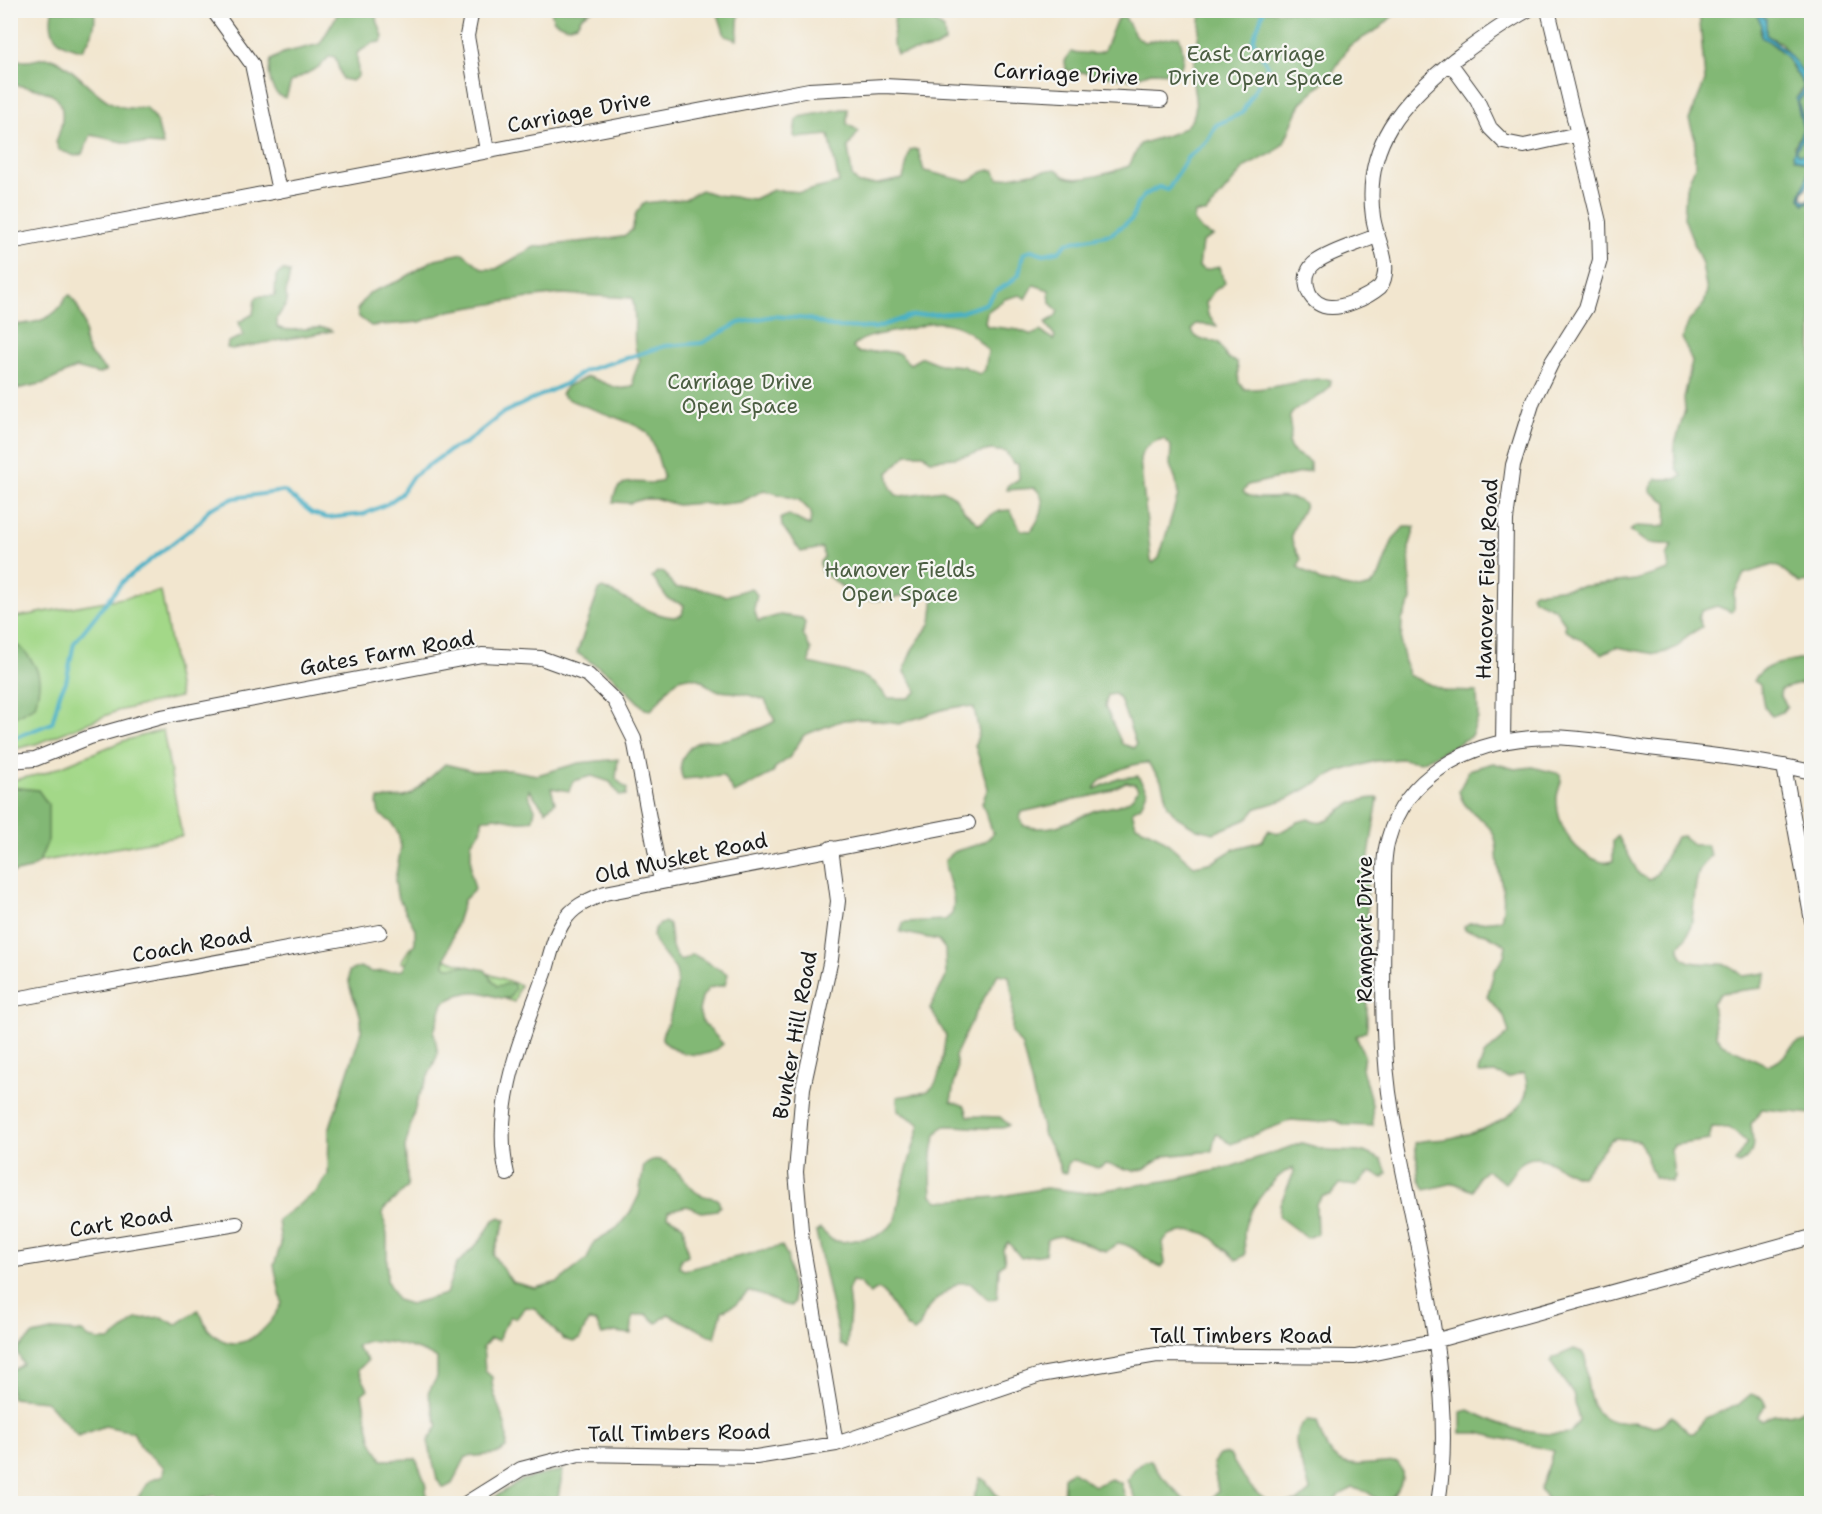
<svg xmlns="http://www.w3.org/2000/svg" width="1822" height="1514" font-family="'Shantell Sans',sans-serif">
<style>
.green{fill:#a3d888;stroke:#607a52;stroke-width:1.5}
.forest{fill:#82b874;stroke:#4f6a48;stroke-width:1.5;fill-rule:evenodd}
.water{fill:#47b0c6;stroke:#326671;stroke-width:1.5}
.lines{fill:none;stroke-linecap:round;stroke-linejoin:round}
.stream{stroke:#47b0c6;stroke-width:4}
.street-casing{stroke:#3c3a37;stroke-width:16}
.street{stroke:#fff;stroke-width:14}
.labels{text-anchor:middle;stroke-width:4.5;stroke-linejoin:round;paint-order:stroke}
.park-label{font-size:21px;fill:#4b5e42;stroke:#f6f6f2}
.street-label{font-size:21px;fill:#1c1c1c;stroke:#f6f6f2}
</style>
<rect width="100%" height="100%" fill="#f6f6f2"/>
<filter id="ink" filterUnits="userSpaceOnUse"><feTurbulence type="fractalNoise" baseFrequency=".0167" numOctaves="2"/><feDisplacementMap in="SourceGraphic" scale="12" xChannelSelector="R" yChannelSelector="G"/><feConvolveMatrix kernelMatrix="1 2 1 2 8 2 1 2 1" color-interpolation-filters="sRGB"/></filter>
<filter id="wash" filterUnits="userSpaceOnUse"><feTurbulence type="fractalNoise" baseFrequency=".008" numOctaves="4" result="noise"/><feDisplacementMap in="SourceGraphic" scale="24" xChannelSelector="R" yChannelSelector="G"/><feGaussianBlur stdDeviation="1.35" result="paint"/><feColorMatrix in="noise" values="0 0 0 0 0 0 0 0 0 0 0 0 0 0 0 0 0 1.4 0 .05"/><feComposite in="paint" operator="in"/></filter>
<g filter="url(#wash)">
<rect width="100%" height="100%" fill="#f2e6cf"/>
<!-- green -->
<path class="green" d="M161,591l19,106 -63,14 -81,33 -25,6v-132z
M163,730l19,106 -171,31 -1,-86 35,-8 78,-32z
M411,946l109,39 -6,17 -113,-40z"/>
<!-- forest -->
<path class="forest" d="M340,10l34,1 9,26 -2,5 -8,1 -16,10 1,23 -6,5 -10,-2 -7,-22 -5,-1 -11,11 -28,15 -5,16c-16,-2 -19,-25 -15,-38l12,-7 37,-9z
M52,11h42c3,15 -2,27 -12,39 -25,-4 -34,-15 -30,-39z
M551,11v-1l40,1 -9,5 -5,8 -10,3 -13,-6z
M717,11h22l-2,29 -12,-4z
M895,11h32l5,9 12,9 1,13 -10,6 -38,6 -4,-11z
M1201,11h197l-18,17 -31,18 -18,29 -30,28 -17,40 -11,10 -28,14 -39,46h-11l-1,8 8,10 11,5 -11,6 -3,25 6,3 14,-3 6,16 -12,9 -7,11 2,12 9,11 -21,-2 -4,6c4,13 17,9 27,13l8,15 10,4 2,21 6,6c23,3 71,-15 86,-9 0,19 -37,23 -41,37 -2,4 1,9 1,14 1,7 -5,11 0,18 4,6 14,8 19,14v8l-62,14 -5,7c17,14 45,-3 62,13 -10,25 -22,27 -4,54l-3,8 22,14 39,8 12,-3 8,-10 14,-37 11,-12h11l-6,21 2,54 -9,18 -1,25 7,30 37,16 32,1 1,26 -5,14 -3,5 -24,13 -25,12 -20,-3 -25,2 -39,11 -50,27 -30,9 -10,11 -33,14 -17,-4 -20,-12 -9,-11 -7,-26 -13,-17c-14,-1 -46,12 -53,24v2l25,-11 18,-2 9,15 -6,15 -9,5 4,14 23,11 35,30 19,-4 21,-13 28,-8 7,-11 8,4 21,-12 10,-3c18,10 22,-4 37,-12 10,-6 23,-9 33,-9l-11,71v156l-1,6 -10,5 8,19 -2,14 10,35 1,22 -29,-1 -11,-6 -15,3 -27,-2 -60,24 -15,-11 -4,18 -47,5 -21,13 -10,2 -28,-7 -8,4 -24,-8 -6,3 -2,10 -5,-1 -6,-19 -11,-17 -22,-90 -10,-13 1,-35 -4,-22 -11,-2 -22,38 -21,44 2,12 -6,33 14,5 3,10 32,1 9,8c-4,4 -10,3 -17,3 -15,1 -32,-3 -46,-2 -18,2 -15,56 -14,69l6,6 59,-4 49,-9 40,5 91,-14 53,-12 72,-24 28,8 34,1 18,8 5,13 -4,5 -12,-6 -16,14 -15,-2 -9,11 -8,1 -7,8 1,30 -10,4 -28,-21 1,-12 14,-33 -1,-4c-17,5 -44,40 -48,58 -2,8 0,20 0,29l-8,5c-24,-19 -25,-34 -61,-27 -6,1 -13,5 -13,12 -1,6 2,13 2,19l-3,3c-17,-5 -25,-21 -43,-24l-12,8c-20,-3 -40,-23 -60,-11l-2,14 -24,4 -13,-16 -5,7 2,13 -6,6 -2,30 -8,2 -18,-17h-13c-15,11 -35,24 -38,44l-6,5 -8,-6 -23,-34 -5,-3 -8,5 -10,-11 -8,-2 -4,10 2,20 -3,37 -7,-4 -24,-112 4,-3 12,11 10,2 33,-5 14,-9 7,-9 5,-29 19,-66 -22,-13 -1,-14c9,-2 19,-2 28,-5 18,-5 17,-41 21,-56l-16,-28 16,-31 -1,-28 -7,-9 -38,-8 4,-10 41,-2 7,-6c6,-21 -7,-35 -7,-54 10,-16 37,-9 48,-27l-11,-30 6,-15 -13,-43 4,-13 -5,-24 -11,-2 -18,3 -46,15 -33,-5 -23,1 -39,15 -15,23 -14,10 -2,5 -39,20 -11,-17 -40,3c-8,-17 6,-37 23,-39 5,0 10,1 15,0 14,-2 41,-11 54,-19l-10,-21c-18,-7 -28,-7 -47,-9 -7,-1 -12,-9 -20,-12 -25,-9 -32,17 -47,31l-6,-1 -34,-34 -34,-22 22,-63 3,-2c19,6 60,36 80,27l2,-10 -16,-6 -16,-22 5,-5h7l10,15 5,1h18l29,8 25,-8 6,7 -3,14 4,12 22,-6 22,3 3,5 -2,11 8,16 -2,13 51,12 14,7 14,16h21l8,-7 -12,-19v-5l8,-19 18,-25 3,-27 -7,-4 -48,8h-16l-6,-2 -36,-27 -1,-9 4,-5 -2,-9 -21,4 -19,-26 -1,-8 8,-3 21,11 1,-14 -12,-12 -35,-10 -23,12 -29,3 -11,-2 -24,2 -19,-6h-15l-13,4 -17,-1c4,-33 33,-13 49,-21l1,-5c-4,-14 -8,-33 -17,-44 -9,-11 -81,-29 -85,-38l6,-8 20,-9c16,2 31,18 47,8l-1,-7 7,-18c-11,-18 -1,-41 -8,-62l-70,-4 -27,3 -86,14 -29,11 -49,4 -12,-9 -2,-7 12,-17 32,-13 34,-21 28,-6 20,16h13l38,-22 88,-10 10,-7 4,-17 8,-10 41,-4 16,-9 15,5 38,4 19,-9 29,2 37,-9 -10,-48 -32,3 -3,-2 2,-16 4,-3 42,-8h6l-1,15 12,7 -11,16 4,29 6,8h20l25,-5 7,-29 4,-1 4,1 6,21c7,1 40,10 43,10 11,-3 14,-12 27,-11l4,9 57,-10c5,1 6,6 11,8 14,6 50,-6 63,-11l11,-22c15,-6 35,-8 47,-19 17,-15 3,-37 6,-54 3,-20 7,-40 8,-60zM1034,285l15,5 1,13 8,8 -3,6 -10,6 10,13 -1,4 -14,-9 -8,4 -13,-5 -32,-4 -2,-4 2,-10 18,-13 15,-4 6,4zM928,323c27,-3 44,8 60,28l-3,19 -6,4 -16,-8 -24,-2 -17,-7 -12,7 -12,-11 -15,-2 -23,2 -7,-5c5,-16 60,-16 75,-25zM1164,439l7,7 -1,19 6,16 2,14 -19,63 -6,5 -2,-3 -11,-101c2,-11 13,-19 24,-20zM991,450l15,2 7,11 5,1 1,15 -12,7v4l28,-2c14,13 6,29 -4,43l-10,-1 -11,-20 -13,1 -18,13 -14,-12 -10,-15 -12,-7 -42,6 -5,-1 -5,-7 -3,-15 19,-19h17l6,6 24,-2zM1115,694l5,5 16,45 -2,4 -12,-4 -17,-38 3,-11zM1126,782l9,2 3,5c-9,20 -29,16 -45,22 -22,10 -42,22 -69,15l-4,-8 2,-6 83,-19z
M1699,11h56l6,12 -1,11 24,20 20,32 -8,13 7,30 -8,16 -1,13 14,7 -1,17 -7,16 4,6 8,-3 -1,381 -11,1 -21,-16 -6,-2 -29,9 -10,20v16l-3,2 -14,-6 -16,5 -3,6 4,10 -15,9 -10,11 -11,5 -10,2 -40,-7 -14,7 -37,-25v-6l-10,-14 -22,-10 -2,-4 3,-3 101,-12 34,-10 -2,-14 5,-11 -25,-2 -17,-12 6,-5 23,1 7,-2 1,-23 -16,-10v-4l5,-9h20l6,-3 -6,-8 -2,-21 11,-37 -1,-12 8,-37 -10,-23 7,-17 15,-17 3,-11 -5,-29 -18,-46 2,-30 9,-22v-27l-6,-19 16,-39z
M1758,11h53v153l-1,-9 -12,-1 -2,-3 11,-20 -9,-29 9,-11v-9l-26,-39 -15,-8 -2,-19z
M1122,16l3,1 10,18 9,7 35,-6c4,11 7,28 -2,37l-26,-1 -20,7 -65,-9 -1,-9 6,-9 23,2 10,-3 12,-30z
M10,57c4,1 10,4 14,4 11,1 21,-7 32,-1 33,17 47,56 90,47l11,15 6,23 -36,-2 -36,-8 -9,19 -7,2 -16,-6 -3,-8c19,-49 -6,-51 -45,-58z
M283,270l7,3 -4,20 1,10 -10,15v9c15,8 46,-5 55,4l-100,18 -5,-1 1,-6 15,-6 -4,-14 14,-8 2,-15 3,-3h17l1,-20z
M70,295c9,11 18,32 14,46l6,13 16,17 -8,3 -22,-6 -31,15 -34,7v-65c23,-1 45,-5 55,-28z
M11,644c9,1 13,6 18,13 14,17 11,29 6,49l-24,13z
M1811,656v19l-7,8 -23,6 -1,6 7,11 -5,6 -10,4 -8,-9 -4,-22 -6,-4c10,-22 40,-16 57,-25z
M618,759l-2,20 11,10 -1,6 -6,1 -10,-14 -18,-6 -19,5 -4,10 -18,-3 4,14 -9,9 -17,-21 -1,4 7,15 -2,10c-18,8 -34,-8 -51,1l-1,11 -10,11v32l4,15 -11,11 -20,64 4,3 18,-1 19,4 12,16 16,-3 2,6 -6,9c-12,2 -21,-6 -33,-6 -12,-1 -23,6 -33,11l-9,29 4,22 -21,47 -12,46 3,40 -24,22 -1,5 4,21v46l10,19 13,4 36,-10 10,-29 23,-23 15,-22 6,-3 6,3 -13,35 19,27 23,6 23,-6 29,-23 7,-17 23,-14 14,-17 8,-16 5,-30c21,-19 38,16 52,27 6,5 15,5 22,7l2,7 -3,4 -15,2 -16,-6 -18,5 -1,5 16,9 5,30 -7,4 -2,8 5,3 98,-24 5,9 7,48 -2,3c-18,-1 -27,-13 -44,-14l-12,12 -14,7 -7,27 -47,-24 -11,9 -11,-9 -13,2 -2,18 -17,-2 -12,3 -6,-13 -8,-1 -8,18 -7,3 -10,-3 -29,-31 -9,-1 -8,11 -7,-1 -9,15 -2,8 -9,-1 -7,8 2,24 7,6c-1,25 20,46 14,71l-10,6 -30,3 -14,27 -8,4 -7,-8 -9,-39 10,-15 -10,-33 9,-16v-18c-13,-10 -69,-27 -81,-12l12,13 -10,10 10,19 -6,5 9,45 11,21 34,-1 9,23 3,21 -47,-2 -9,2 -5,-3 -23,4h-122l-7,-9 -26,8h-55l15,-22 14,-5 1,-9 -22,-18 -9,-17 -28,-6 -27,10 -32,-35 -35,-3v-26l12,-8 -6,-12 2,-4 14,-13 22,-5 27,2 7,6 10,2h11l27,-21 25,-2 14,8 22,-15c5,5 5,14 11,20 27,30 59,2 73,-27l-8,-38 7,-21 -3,-24 39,-29 11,-16 1,-45 32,-98c3,-26 -15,-36 -12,-61l11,-4 12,5 31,-2 12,-28v-13l-18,-34 -2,-15 6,-33 -3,-14 -7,-11 -12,-8 -2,-11 2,-4 25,-2 8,-3 33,-30 29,7 36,-1 27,5 42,-12z
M1493,763l22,6 17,-2 29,7c2,8 -3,14 -4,23 -1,24 12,49 33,60 8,4 14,7 23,4v-20l5,-5 21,38 10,6 7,-5 20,-38 7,-1 11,9h12l5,10c-5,7 -11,11 -13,20 -7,21 0,56 -19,71 0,25 32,14 48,19 6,2 11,7 16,11l24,-3 -6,15 -40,5 -9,10 4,32 6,9 45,21c21,-2 20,-26 43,-24l1,73 -49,-5 -11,15c2,17 6,31 -12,40l-4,-2 12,-20 -18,-14 -17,-1 -3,13 -35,5 -3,4 3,28 -3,5 -17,-5 -14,-36 -25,-3 -5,2 -28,36c-17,2 -39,-31 -62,-12 -6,5 -9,13 -15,19l-19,-13 -8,7 -5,14 -19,-8 -29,7 -6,-12 -4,-35c12,-5 24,-2 36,-5 29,-6 90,-25 73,-65l-16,5 -12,-5 -16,1 -2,-2 6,-17 25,-22 -5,-17 -17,-19 7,-25 10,-16 2,-11 -20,-11 -21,-4 -1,-3 5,-4 32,-3c6,-24 0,-33 -3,-55 -2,-16 1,-26 -10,-39 -12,-13 -25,-17 -29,-35l10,-21z
M11,787l27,3 10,14v36l-9,22 -8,7 -20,4z
M665,922l4,3c2,13 1,27 12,36l12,-7 35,20 -3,11 -16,3 -7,9 -3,14 3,10 21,23c-16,17 -48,12 -61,-5 -1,-6 4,-10 6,-17 4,-13 12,-37 8,-51 -3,-11 -42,-37 -11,-49z
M1574,1349l8,3c6,9 4,17 5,28 3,28 12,45 43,42 10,-1 21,8 31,2 4,-2 6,-6 11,-8l17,17h5l11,-15 33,-13 13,-11 11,4 4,7 -9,12 5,3 12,-5 23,-2 14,-8v-5v103h-267l3,-4 -7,-10 14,-38 -75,-18h-18v-21l8,-2c31,16 66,28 101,23l9,-12 -6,-27 -22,-31 2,-5z
M1307,1420l10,1c13,54 33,44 80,41 13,12 0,37 -15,41l-15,-11 -14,-4 -12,6 -9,9h-47l13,-2 12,-10c-3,-21 -28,-54 -3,-71z
M1226,1454l4,1c10,19 22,38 41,48h-62l9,-12 -5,-28 6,-8z
M1144,1461h7l8,12 28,30h-50l-10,-23 7,-11z
M563,1470l-6,33h-72l37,-23z
M1072,1471l22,15 17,-7 10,4 6,20h-64l1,-26z
M980,1478l5,2 18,23h-31z"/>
<!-- water -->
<path class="water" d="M1755,11l11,8v16c11,6 48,41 41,56 -2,4 -7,6 -9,11l9,29 -11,20 2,3h10l3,3 -1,25 -7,10 -1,6 4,3 5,-3v3l-7,3 -4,-6c2,-13 12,-22 6,-35l-12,-5 -1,-4 10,-25 -7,-30 7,-8 1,-5c-11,-20 -21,-39 -43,-49v-14z"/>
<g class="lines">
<!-- stream -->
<path class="stream" d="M14,738l38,-15 8,-30 6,-11 8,-39 50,-63 76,-58 9,-13 25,-11 50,-7 28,22 15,5 37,-4 23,-10 14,-10 11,-17 41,-29 10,-3 40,-32 62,-29 19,-13 81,-25 37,-3 37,-20 34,-7 36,3 23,8 43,1 35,-12 51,-4 24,-8 11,-13 15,-9 8,-8 4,-20 8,-4 13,4 15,-3 8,-8 44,-9 21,-15 5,-15 8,-9 14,-8 9,3 19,-32 20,-17 9,-16 26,-12 26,-47 -15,-26 11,-30"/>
</g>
</g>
<g filter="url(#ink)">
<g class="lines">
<!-- street casing -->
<g class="street-casing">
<path id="street" d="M213,10l39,54 27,127
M472,10l-5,26 20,115
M1450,63l27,37 13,28 14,14 20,4 54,-12
M1376,236c-18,8 -43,14 -60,26 -16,11 -11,38 8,44 16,5 44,-9 56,-19 14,-21 -4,-47 -7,-70 -10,-73 29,-115 82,-158 24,-18 47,-35 73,-49
M10,242l799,-152 75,-4 277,14
M1503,743l3,-223 7,-55 20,-64 19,-39 34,-54 14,-48 -1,-38 -51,-212
M10,761l25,-2 55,-22 71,-20 321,-62 59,3 47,17 27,26 19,38 27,142
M1784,766l28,155
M831,848l7,53 -7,58 -28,129 -7,84 6,70 34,202
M10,1000l370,-68
M507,1174c-16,-67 15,-138 38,-201 5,-16 9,-38 19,-52 9,-15 25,-21 41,-28l363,-70
M10,1261l227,-37
M465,1504l56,-35 58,-15 177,3 80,-13 204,-69 117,-20 198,2 79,-16 378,-104
M1438,1504c20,-124 -25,-268 -46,-392 -13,-75 -8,-155 -8,-231 0,-14 0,-28 4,-41 17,-64 80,-97 143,-102 39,-3 79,5 118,10 55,6 109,12 163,24"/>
</g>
<!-- street -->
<use href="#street" class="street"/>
</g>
</g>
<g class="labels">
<!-- park labels -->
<g class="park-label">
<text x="1256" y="61">East Carriage<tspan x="1256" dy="24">Drive Open Space</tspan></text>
<text x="740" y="389">Carriage Drive<tspan x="740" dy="24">Open Space</tspan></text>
<text x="900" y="577">Hanover Fields<tspan x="900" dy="24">Open Space</tspan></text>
</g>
<!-- street labels -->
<g class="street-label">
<text transform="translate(1066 74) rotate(3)" y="7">Carriage Drive</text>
<text transform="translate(579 112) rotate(-11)" y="7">Carriage Drive</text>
<text transform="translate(1487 579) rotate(-88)" y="7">Hanover Field Road</text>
<text transform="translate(387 653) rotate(-10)" y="7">Gates Farm Road</text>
<text transform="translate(681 858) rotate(-12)" y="7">Old Musket Road</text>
<text transform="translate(1365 929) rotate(-90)" y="7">Rampart Drive</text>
<text transform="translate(192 945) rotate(-10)" y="7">Coach Road</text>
<text transform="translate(795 1035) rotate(-80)" y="7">Bunker Hill Road</text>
<text transform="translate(121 1222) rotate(-9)" y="7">Cart Road</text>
<text x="1241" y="1343">Tall Timbers Road</text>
<text transform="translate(679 1433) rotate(-1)" y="7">Tall Timbers Road</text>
</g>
</g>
<!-- margin -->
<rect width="1822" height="1514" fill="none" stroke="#f6f6f2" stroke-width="36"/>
</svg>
